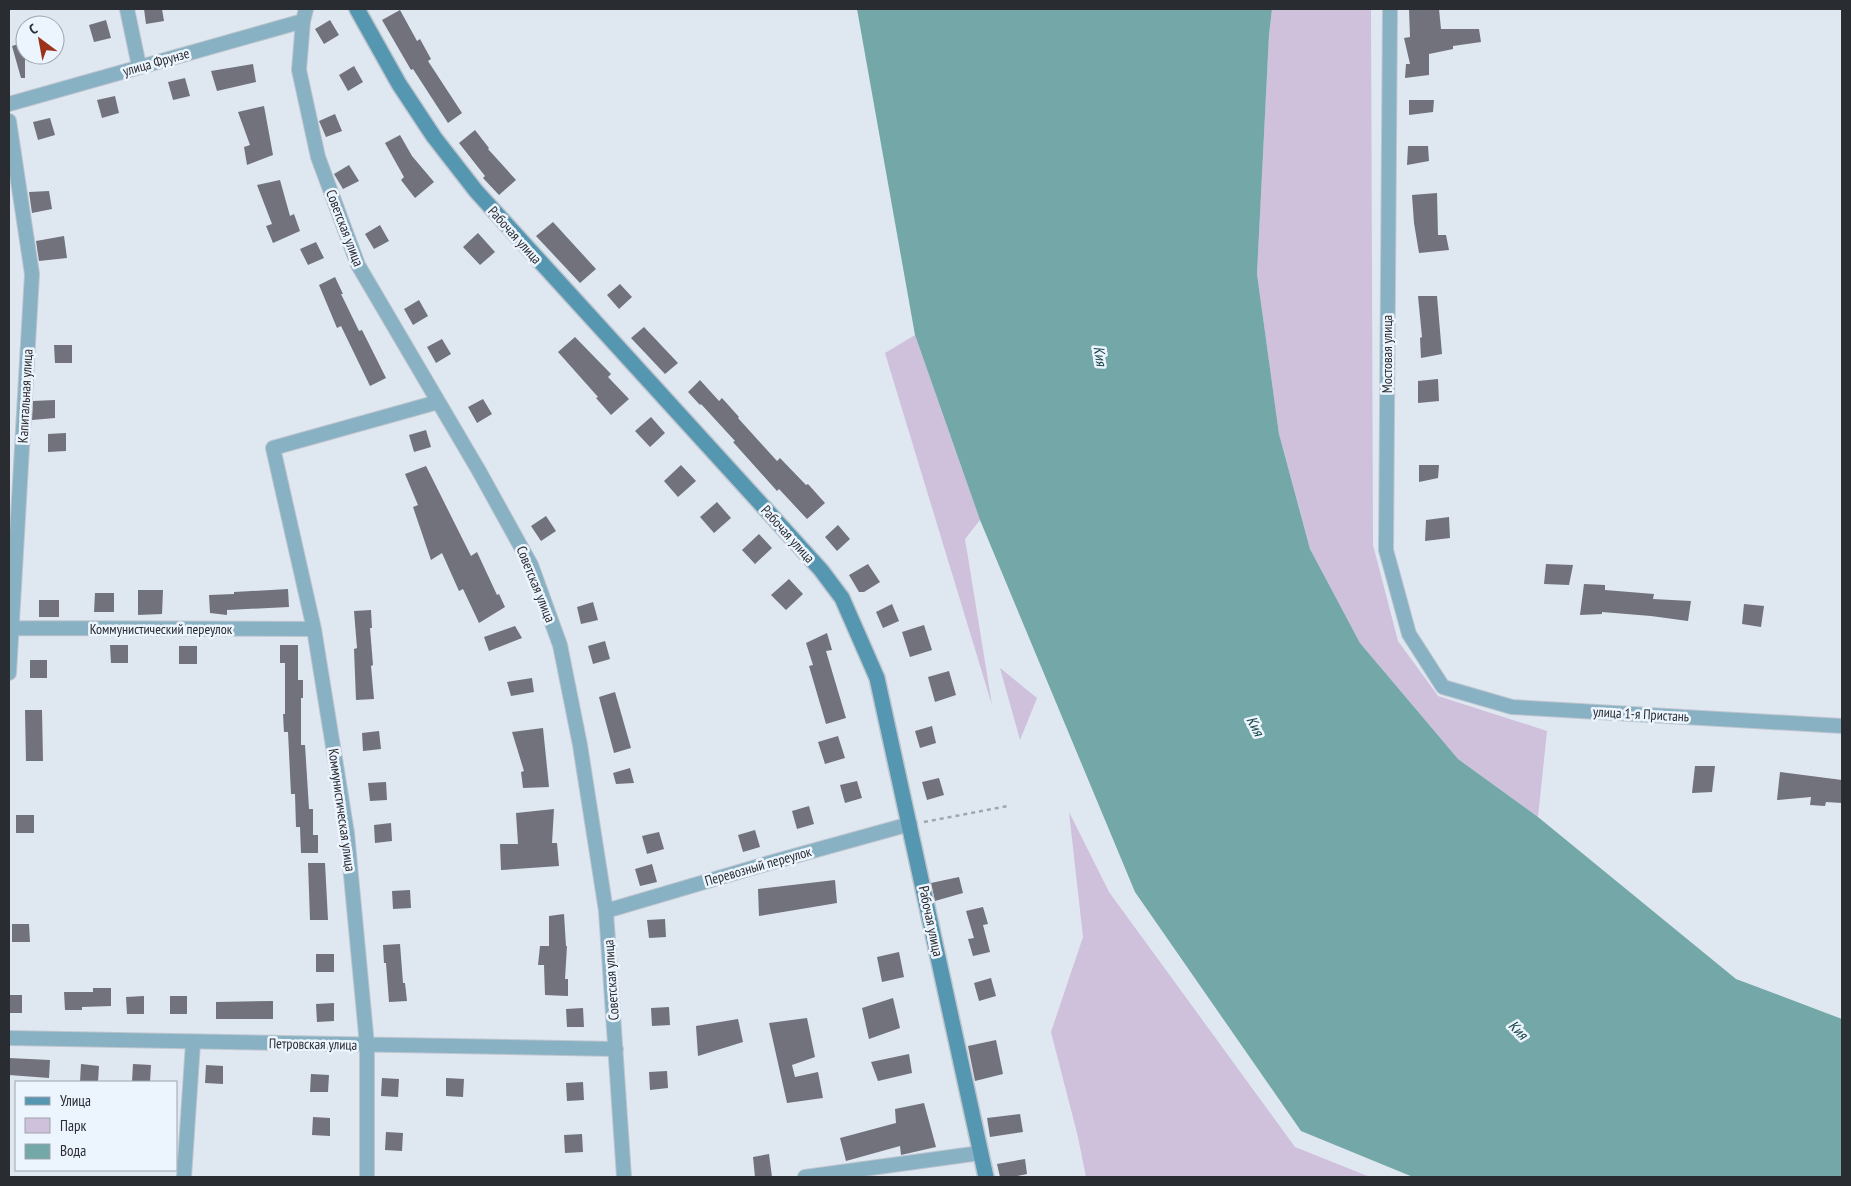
<svg xmlns="http://www.w3.org/2000/svg" width="1851" height="1186" font-family="'PT Sans Narrow',sans-serif">
<style>
.green{fill:#cfc0db}
.water{fill:#74a7a8}
.building{fill:#71727c}
.lines{fill:none;stroke-linecap:round;stroke-linejoin:round}
.street-casing{stroke:#bec5ce;stroke-width:16}
.secondary-casing{stroke:#bec5ce;stroke-width:18}
.path{stroke:#a1a7af;stroke-width:2.5;stroke-dasharray:4 4;stroke-linecap:butt}
.street{stroke:#88b1c3;stroke-width:14}
.secondary{stroke:#5596b0;stroke-width:15}
.labels{text-anchor:middle;stroke-width:5;stroke-linejoin:round;paint-order:stroke}
.street-label{font-size:14px;fill:#292c30;stroke:#ecf4fe}
.water-label{font-size:15px;font-style:italic;fill:#164547;stroke:#ecf4fe}
</style>
<rect width="100%" height="100%" fill="#dfe7f1"/>
<!-- green -->
<path class="green" d="M1272,9h99l2,536 25,96 40,55 109,35 -9,86 -80,-58 -98,-116 -50,-94 -31,-115 -22,-160 12,-239z
M915,335l65,185 -15,19 27,166 -107,-352z
M1000,668l37,30 -17,42z
M1069,812l40,80 186,255 75,30h-284l-8,-40 -27,-105 32,-95z"/>
<!-- water -->
<path class="water" d="M857,9h415l-3,26 -12,239 22,160 31,115 50,94 98,116 80,58 198,162 106,40v158h-429l-112,-46 -166,-239 -155,-372 -65,-185z"/>
<!-- building -->
<path class="building" d="M144,9h18l2,12 -18,3z
M1409,9h30l2,20h38l2,13 -28,4v3l-24,5v21l-24,3 1,-14h4l-6,-26 6,-1z
M400,10l17,31 3,-2 11,20 -3,2 34,52 -14,10 -35,-54 -2,1 -29,-50z
M106,20l5,18 -17,4 -5,-17z
M330,20l9,15 -15,9 -9,-15z
M25,42v36h-4l-9,-32z
M253,64l3,18 -39,9 -6,-20z
M354,66l9,16 -15,9 -9,-16z
M185,78l5,18 -17,4 -5,-18z
M115,96l4,17 -17,5 -5,-18z
M1409,100h25l-1,12 -24,3z
M264,106l9,49 -26,10 -3,-18 6,-2 -12,-33z
M335,114l7,17 -16,6 -7,-16z
M50,118l5,17 -17,5 -5,-18z
M475,130l14,18 -1,1 28,31 -17,15 -16,-17 2,-2 -26,-33z
M400,135l12,21 22,26 -19,16 -14,-18 3,-3 -19,-34z
M1408,146h20l1,15 -22,4z
M349,165l10,16 -16,8 -9,-15z
M280,180l10,36 4,-2 6,17 -27,12 -7,-17 6,-2 -15,-39z
M49,191l3,18 -20,4 -3,-21z
M1437,193l1,42h8l3,15 -30,3 -5,-30 -2,-28z
M553,222l43,47 -16,14 -44,-47z
M380,225l9,16 -15,8 -9,-15z
M478,233l17,19 -15,13 -17,-18z
M64,236l3,22 -28,3 -3,-20z
M316,242l8,16 -16,7 -8,-16z
M335,277l8,17h-2l18,37 3,-1 24,48 -16,8 -29,-60 -4,2 -18,-43z
M620,284l12,13 -13,12 -12,-14z
M1418,296h19l5,58 -21,4 -1,-20 2,-1z
M419,300l9,16 -15,9 -9,-16z
M644,327l34,36 -13,11 -34,-36z
M575,337l36,37 -3,3 21,22 -18,16 -15,-17 2,-1 -40,-45z
M442,339l9,15 -15,9 -9,-16z
M54,345h18v18h-17z
M1438,379l1,22 -21,2v-22z
M700,380l19,21 3,-3 17,19 -1,1 39,43 3,-3 26,27 2,-1 17,19 -18,16 -28,-30 -2,2 -44,-49 2,-1 -34,-37 -1,1 -12,-13z
M483,399l9,15 -15,9 -9,-16z
M55,400v18l-23,2 1,-19z
M651,417l14,16 -15,14 -15,-16z
M426,430l5,17 -17,5 -5,-17z
M66,433v18l-18,1v-18z
M681,465l15,16 -18,16 -14,-16z
M1419,465h20l-1,13 -19,4z
M426,466l45,90 6,-4 20,43 2,-1 6,13 -26,16 -16,-34 -4,2 -17,-38 -11,7 -18,-53 5,-2 -13,-31z
M717,502l14,16 -17,15 -14,-16z
M546,516l10,15 -15,10 -10,-15z
M1449,517l1,21 -25,3 1,-21z
M838,525l12,14 -13,12 -12,-14z
M759,534l13,14 -17,16 -13,-14z
M868,564l12,18 -16,10h-5l-10,-17z
M1546,564l27,1 -4,20 -25,-1z
M789,579l14,15 -17,16 -15,-15z
M1584,584l21,1v5l49,4 -1,5 38,2 -3,20 -37,-5 -49,-4v2l-22,1z
M288,589l1,18 -62,3v5l-17,-2 -1,-18 25,-1v-2z
M138,590h25l-1,24 -24,1z
M95,593h19v19h-20z
M39,600h20v17h-20z
M593,602l5,18 -17,4 -4,-17z
M892,604l7,17 -16,7 -7,-16z
M1744,604l20,2 -3,21 -19,-3z
M371,610l1,18h-2l3,37 -2,1 3,33 -18,1 -2,-51 3,-1 -3,-37z
M924,625l8,25 -22,7 -8,-25z
M515,626l7,12 -33,13 -5,-14z
M827,633l5,17 -6,1 20,67 -20,6 -17,-58 4,-1 -7,-22z
M605,641l5,18 -17,5 -5,-18z
M110,645h18v18h-17z
M280,645h18v35h5v18h-2v47h4l4,64h4v26h5v18h-17l-1,-26h-4l-1,-33h-4l-3,-62h-4l-1,-18h2v-51h-5z
M179,646h18v18h-18z
M30,660h17v18h-17z
M949,671l7,24 -21,7 -7,-25z
M532,678l2,14 -23,4 -4,-14z
M615,692l16,56 -17,5 -15,-56z
M25,710h17l1,51h-17z
M932,726l4,17 -16,5 -5,-17z
M543,728l6,59 -26,1 -2,-16 3,-1 -12,-39z
M379,731l2,18 -18,2 -1,-18z
M838,736l7,22 -20,6 -7,-22z
M1695,766h20l-3,26 -20,1z
M630,768l4,15 -18,1 -3,-11z
M1780,772l62,8v23l-16,-1 -1,4 -15,-1 1,-8 -34,3z
M939,778l5,17 -17,5 -5,-18z
M857,781l5,17 -17,5 -5,-18z
M386,782l1,18 -17,1 -2,-18z
M809,806l5,18 -17,5 -5,-18z
M554,809l-2,34h5l2,23 -58,4 -1,-26h18l-2,-31z
M16,815h18v18h-18z
M391,823l1,18 -17,2 -1,-18z
M755,830l5,17 -17,5 -5,-17z
M659,832l5,17 -17,5 -5,-18z
M308,863h17l3,57h-18z
M652,864l5,18 -17,4 -5,-17z
M959,877l4,16 -28,8 -4,-18z
M835,880l2,23 -78,13 -1,-27z
M410,890l1,18 -18,1 -1,-18z
M983,907l5,17 -5,1 7,27 -17,4 -5,-17 6,-1 -8,-27z
M564,914l2,32h1l-2,33h3v17l-23,-1 -1,-30h-6l2,-19h9v-30z
M665,919l1,18 -17,1 -2,-18z
M12,924h17l1,18h-18z
M400,944l3,39h2l2,18 -18,1 -3,-39h-2l-1,-18z
M899,952l5,25 -22,5 -5,-25z
M316,954h18v18h-18z
M991,978l5,18 -17,5 -5,-18z
M93,988h18v18l-29,1v3h-17l-1,-18h29z
M9,995h13v18h-13z
M144,996v18h-17l-1,-17z
M170,996h17v18h-17z
M893,998l7,30 -31,11 -7,-31z
M273,1001v18h-57v-17z
M334,1003v18l-17,1 -1,-18z
M669,1007l1,18 -18,1 -1,-18z
M583,1008l1,19h-17l-1,-18z
M807,1018l8,39 -23,8 3,12 23,-5 5,26 -36,5 -18,-80z
M738,1019l5,23 -45,14 -2,-30z
M996,1040l7,34 -28,7 -7,-35z
M909,1054l3,19 -34,8 -7,-19z
M9,1058l41,2 -1,18 -40,-3z
M81,1064l18,2 -1,16h-18z
M133,1064l18,1 -1,17 -18,-1z
M206,1065l17,1v18l-18,-1z
M667,1071l1,17 -18,2 -1,-18z
M311,1074l18,1 -1,17h-18z
M382,1078l17,1 -1,18 -17,-1z
M446,1078l18,1 -1,18 -17,-1z
M583,1082l1,18 -17,1 -1,-18z
M924,1103l12,44 -35,8 -1,-9 -54,15 -6,-23 56,-15 -1,-14z
M1020,1114l3,18 -33,5 -3,-19z
M313,1117l17,1v18l-18,-1z
M386,1132l17,1 -1,18 -17,-1z
M582,1134l1,18 -18,1 -1,-18z
M769,1154l3,23h-17l-2,-20z
M1025,1159l2,15 -14,3h-13l-3,-13z"/>
<g class="lines">
<!-- street casing -->
<g class="street-casing">
<path id="street" d="M127,9l12,57
M306,9l-3,12 -4,49 19,87 40,108 121,206 52,94 29,80 20,100 26,166 18,266
M1390,9l-4,541 23,84 34,53 69,20 330,19
M9,104l294,-83
M9,121l23,153 -23,399
M9,628l305,1
M606,911l163,-48 141,-39
M9,1038l607,11
M184,1177l9,-134
M367,1177v-132l-20,-212 -33,-204 -41,-181 165,-46
M805,1177l175,-24"/>
</g>
<!-- secondary casing -->
<g class="secondary-casing">
<path id="secondary" d="M357,9l42,75 35,53 42,54 345,379 21,28 35,80 109,499"/>
</g>
<!-- path -->
<path class="path" d="M924,822l84,-16"/>
<!-- street -->
<use href="#street" class="street"/>
<!-- secondary -->
<use href="#secondary" class="secondary"/>
</g>
<g class="labels">
<!-- street labels -->
<g class="street-label">
<text transform="translate(156 62) rotate(-16)" y="5">улица Фрунзе</text>
<text transform="translate(345 228) rotate(69)" y="5">Советская улица</text>
<text transform="translate(515 235) rotate(48)" y="5">Рабочая улица</text>
<text transform="translate(1387 354) rotate(-90)" y="5">Мостовая улица</text>
<text transform="translate(25 396) rotate(-87)" y="5">Капитальная улица</text>
<text transform="translate(788 534) rotate(48)" y="5">Рабочая улица</text>
<text transform="translate(536 584) rotate(68)" y="5">Советская улица</text>
<text x="161" y="634">Коммунистический переулок</text>
<text transform="translate(1641 714) rotate(3)" y="5">улица 1-я Пристань</text>
<text transform="translate(342 810) rotate(82)" y="5">Коммунистическая улица</text>
<text transform="translate(758 866) rotate(-16)" y="5">Перевозный переулок</text>
<text transform="translate(931 921) rotate(78)" y="5">Рабочая улица</text>
<text transform="translate(611 980) rotate(-94)" y="5">Советская улица</text>
<text transform="translate(313 1044) rotate(1)" y="5">Петровская улица</text>
</g>
<!-- water labels -->
<g class="water-label">
<text transform="translate(1100 356) rotate(81)" y="5">Кия</text>
<text transform="translate(1255 726) rotate(63)" y="5">Кия</text>
<text transform="translate(1518 1030) rotate(45)" y="5">Кия</text>
</g>
</g>
<!-- border -->
<rect width="1851" height="1186" fill="none" stroke="#292c30" stroke-width="20"/>
<!-- legend -->
<rect x="15" y="1081" width="162" height="90" fill="#ecf4fe" stroke="#9ea4ac"/>
<rect x="25" y="1097" width="25" height="8" fill="#5596b0" stroke="#9ea4ac"/>
<text x="60" y="1106" font-size="15" fill="#292c30">Улица</text>
<rect x="25" y="1118" width="25" height="15" fill="#cfc0db" stroke="#9ea4ac"/>
<text x="60" y="1131" font-size="15" fill="#292c30">Парк</text>
<rect x="25" y="1144" width="25" height="15" fill="#74a7a8" stroke="#9ea4ac"/>
<text x="60" y="1156" font-size="15" fill="#292c30">Вода</text>
<!-- north arrow -->
<g transform="translate(40 40) rotate(328)"><circle r="24" fill="#ecf4fe" stroke="#9ea4ac"/>
<path d="M0-4L9 19L0 12L-9 19Z" fill="#9b321c"/>
<text y="-8" font-size="14" font-weight="bold" text-anchor="middle" fill="#292c30">С</text>
</g>
</svg>
